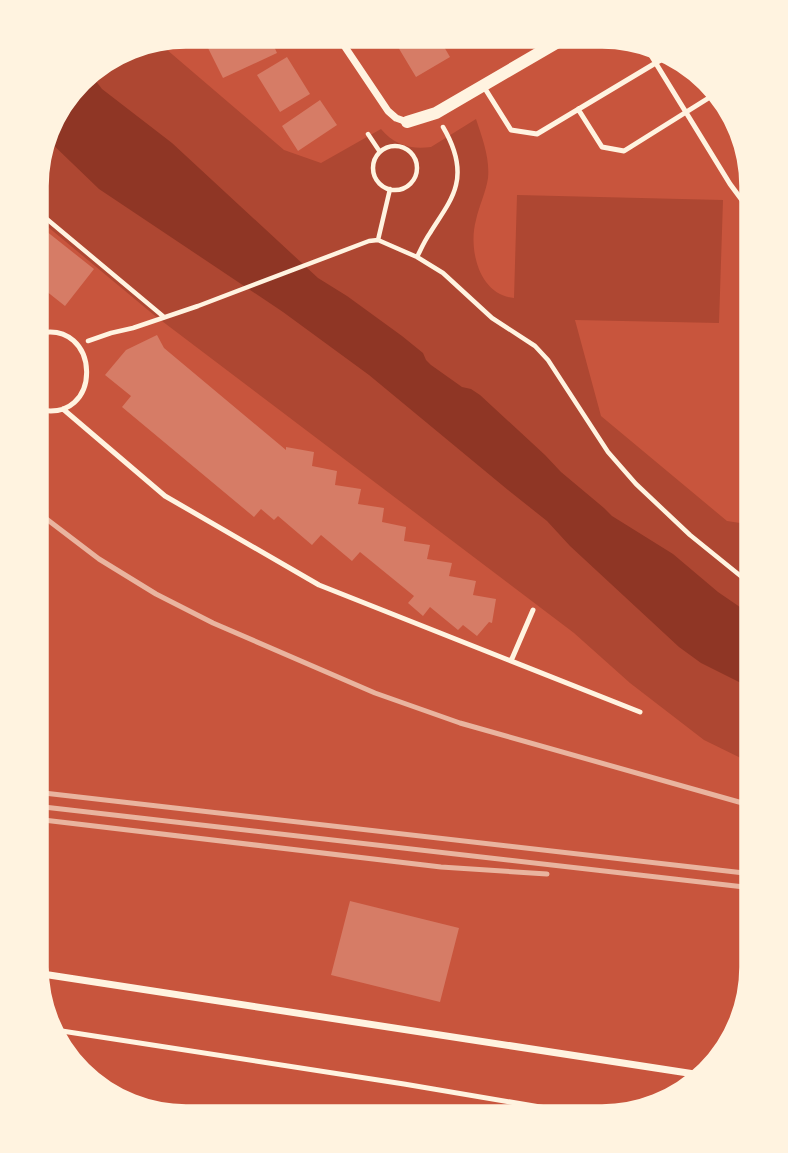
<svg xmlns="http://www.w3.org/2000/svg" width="788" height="1153" font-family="Karla,sans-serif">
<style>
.green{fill:#ae4732}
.water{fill:#8f3625}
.building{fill:#d67c66}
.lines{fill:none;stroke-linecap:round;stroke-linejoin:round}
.path{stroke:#fff3e0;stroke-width:4.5}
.service{stroke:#fff3e0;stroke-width:5}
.minor{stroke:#fff3e0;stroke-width:7}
.tertiary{stroke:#fff3e0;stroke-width:12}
.rail{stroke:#e9b49f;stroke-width:5}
.rim{fill:none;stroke:#fff3e0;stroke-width:3.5}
</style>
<rect width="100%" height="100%" fill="#c8553d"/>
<!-- green -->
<path class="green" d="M137,43h22l125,107 37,13 60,-34c13,16 31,21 50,18l45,-28c6,18 14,39 12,59 -2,14 -9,28 -12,42 -8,29 3,75 38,78l3,-103 206,5 -4,123 -144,-3 26,96 126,105 26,4v239l-49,-24 -74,-57 -56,-50 -420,-318 -118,-98v-51l19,-55 32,-39z"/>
<!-- water -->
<path class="water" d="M88,71l14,18 70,54 146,135 29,18 55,40 21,17 3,7 5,5 31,22 9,2 9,6 65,60 16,17 43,36 8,8 61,38 45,38 35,24v73l-52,-26 -22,-16 -109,-101 -23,-25 -39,-31 -139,-115 -86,-63 -184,-123 -53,-51 9,-27z"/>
<!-- building -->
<path class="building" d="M398,40h42l10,17 -34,20 -21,-35z
M209,42h63l5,11 -54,25 -17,-34z
M287,57l23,37 -30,18 -23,-37z
M320,100l17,25 -39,26 -16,-25z
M36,223l58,46 -29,37 -29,-23z
M157,335l7,13 122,102v-3l28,5 -2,14 25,5 -2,14 26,4 -3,15 26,4 -2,14 24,5 -2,14 26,4 -3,14 25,4 -3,13 27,5 -3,14 23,4 -4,24 -3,-1 -12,14 -14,-11 -5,5 -28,-23 -7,9 -15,-13 6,-7 -54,-44 -8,9 -31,-26 -9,10 -34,-29 -4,4 -13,-11 -7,8 -132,-110 9,-11 -26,-21 21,-25z
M350,901l109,27 -19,74 -109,-27z"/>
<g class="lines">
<!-- path -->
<path class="path" d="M368,134l12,18
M373 168a22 22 0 1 1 44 0a22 22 0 1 1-44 0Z
M36,210l128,107
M378,240l12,-51
M417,257c4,-8 8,-17 13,-24 9,-15 22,-31 26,-48 5,-20 -3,-41 -13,-58
M88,341l23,-8 22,-5 65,-22 171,-65 9,-1 39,17 26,16 49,45 43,28 13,14 60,92 28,32 54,51 63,51"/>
<!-- service -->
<path class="service" d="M644,44l86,140 23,31
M484,87l27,43 26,4 132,-79
M578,109l24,38 22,4 91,-57
M36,409c69,18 66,-93 0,-75
M63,409l102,87 154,89 321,127
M511,661l22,-51
M49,1029l355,55 201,34"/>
<!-- minor -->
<path class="minor" d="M341,41l47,70 8,7 11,4
M36,973l665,102"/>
<!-- tertiary -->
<path class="tertiary" d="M407,122l29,-9 127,-74"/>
<!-- rail -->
<path class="rail" d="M36,511l63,48 57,35 57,29 162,70 85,30 293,83
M35,792l718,82
M35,806l718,82
M35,819l406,48 106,7"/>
</g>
<!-- crop -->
<path d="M0 0H788V1153H0ZM186 47H602A139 139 0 0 1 741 186V967A139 139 0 0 1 602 1106H186A139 139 0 0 1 47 967V186A139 139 0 0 1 186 47Z" fill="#fff3e0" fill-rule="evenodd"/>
<path class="rim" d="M186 47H602A139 139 0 0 1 741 186V967A139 139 0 0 1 602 1106H186A139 139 0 0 1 47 967V186A139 139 0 0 1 186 47Z"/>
</svg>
